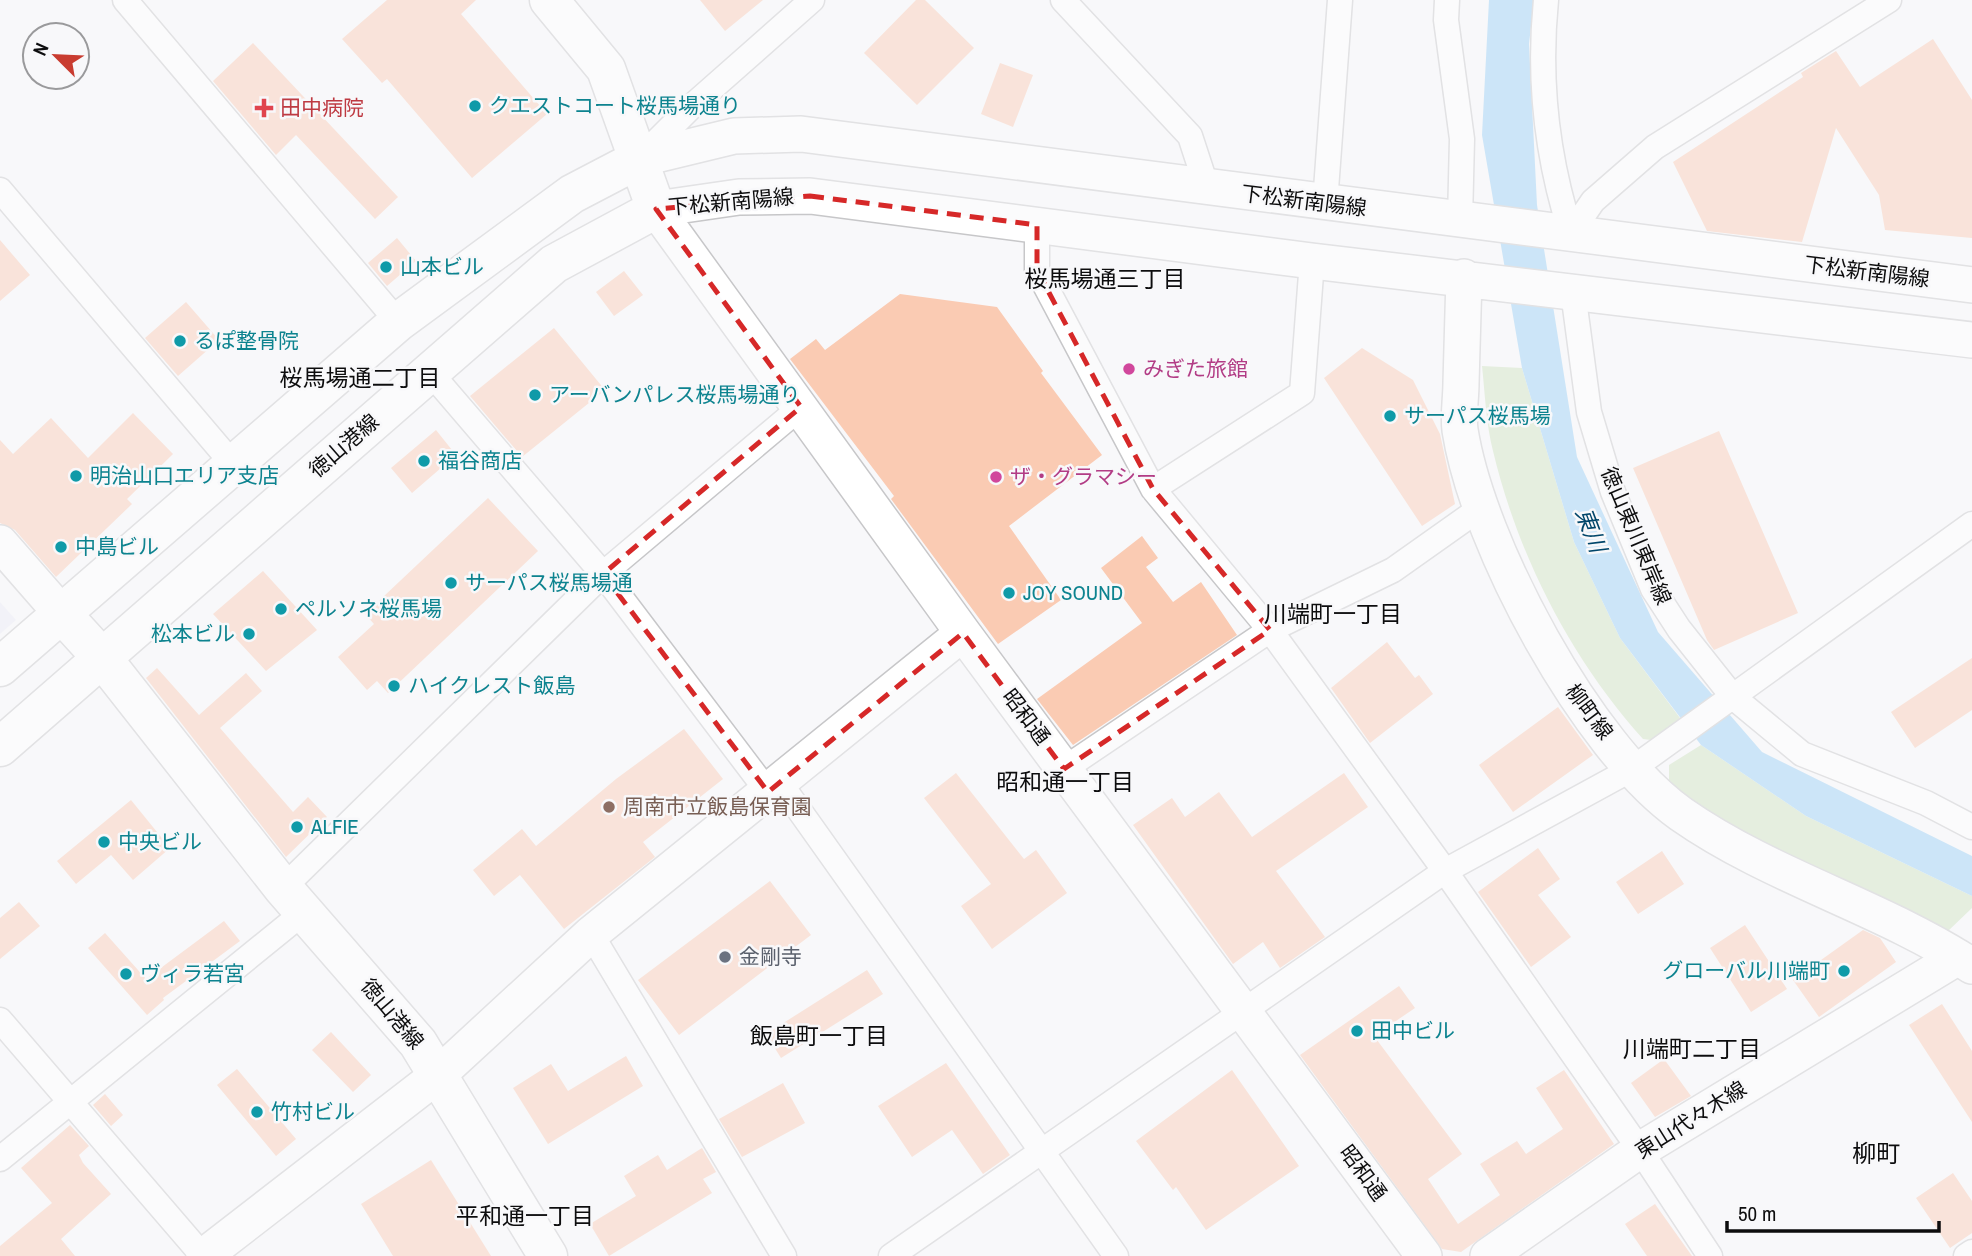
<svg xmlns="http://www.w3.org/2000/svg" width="1972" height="1256" font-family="'Archivo Narrow','Noto Sans JP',sans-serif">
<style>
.built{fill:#ececf6}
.green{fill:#cee2bf}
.water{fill:#98cff5}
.building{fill:#facbb3}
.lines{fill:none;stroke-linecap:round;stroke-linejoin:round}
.street-casing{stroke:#c7c7c9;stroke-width:27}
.secondary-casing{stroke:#c7c7c9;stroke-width:38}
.primary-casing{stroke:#c7c7c9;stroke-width:41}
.street{stroke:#fff;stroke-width:24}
.secondary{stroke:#fff;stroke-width:35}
.primary{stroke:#fff;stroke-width:38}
.marked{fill:none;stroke:#d62828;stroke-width:5;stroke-dasharray:14 9;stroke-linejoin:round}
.culture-dot{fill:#0f9aa8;stroke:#f8f8fa;stroke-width:2.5}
.health-dot{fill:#e0444e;stroke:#f8f8fa;stroke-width:2.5}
.hotel-dot{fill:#d1479c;stroke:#f8f8fa;stroke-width:2.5}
.education-dot{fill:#8d6e63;stroke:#f8f8fa;stroke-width:2.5}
.worship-dot{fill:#6b7280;stroke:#f8f8fa;stroke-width:2.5}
.labels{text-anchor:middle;stroke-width:5;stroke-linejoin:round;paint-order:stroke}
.culture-label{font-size:21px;fill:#0d838f;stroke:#f8f8fa;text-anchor:start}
.health-label{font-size:21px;fill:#be3a42;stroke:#f8f8fa;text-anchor:start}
.street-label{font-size:21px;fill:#0d0d0e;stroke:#f8f8fa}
.hotel-label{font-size:21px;fill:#b23c85;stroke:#f8f8fa;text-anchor:start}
.education-label{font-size:21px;fill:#785e54;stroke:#f8f8fa;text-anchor:start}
.worship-label{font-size:21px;fill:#5b616d;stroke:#f8f8fa;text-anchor:start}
.neighbourhood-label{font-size:23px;fill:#0d0d0e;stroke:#f8f8fa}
.water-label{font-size:23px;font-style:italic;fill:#00466a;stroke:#f8f8fa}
.quarter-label{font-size:24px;fill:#0d0d0e;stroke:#f8f8fa}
</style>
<rect width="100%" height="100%" fill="#f8f8fa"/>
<!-- built -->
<path class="built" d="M0,602l16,18 -16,14z"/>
<!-- green -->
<path class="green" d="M1482,366l40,2 52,174 46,96 63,84 -32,18 -8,-1c-72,-80 -125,-183 -150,-288 -7,-27 -8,-57 -11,-85z
M1701,745l105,71 166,80v12l-25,24c-94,-44 -200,-81 -278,-151v-16z"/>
<!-- water -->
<path class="water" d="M1489,0h45l-5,44 8,161 40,252 81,175 104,120 210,104v40l-166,-80 -105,-71 -81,-107 -46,-96 -52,-174 -40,-233z"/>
<!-- building -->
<path class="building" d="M387,0h89l-15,14 86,100 -75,64 -85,-99 -5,4 -40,-44z
M700,0h63l-38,31z
M916,0h9l49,48 -57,57 -53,-52z
M1933,39l39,61v138l-87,-8 -6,-35 -43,-67 -34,114 -95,-11 -34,-69 130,-85 -2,-4 35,-22 24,36z
M253,43l145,154 -23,22 -79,-84 -20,20 -63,-74z
M1000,63l33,12 -20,52 -32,-13z
M397,238l19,23 -29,25 -19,-23z
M0,240l30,35 -30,26z
M624,271l19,24 -29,21 -18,-24z
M900,294l97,13 46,64 -2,2 61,82 -93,71 52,74 -63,44 -107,-145 3,-3 -104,-137 26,-20 9,11z
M186,302l33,38 -41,36 -33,-38z
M554,328l51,62 -83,67 -52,-61z
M1362,348l51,32 27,54 15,70 -33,22 -98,-148z
M133,413l40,41 -46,45 5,5 -76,73 -41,-47 -15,-7v-83l13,14 38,-36 37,40z
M436,430l20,25 -44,38 -21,-25z
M1719,431l79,182 -84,37 -7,-10 -74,-172z
M488,498l50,53 -150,142 -11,-12 -10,9 -29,-33 36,-33 -9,-10z
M1142,536l16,22 -12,9 27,35 28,-20 36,53 -164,110 -36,-46 105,-76 -41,-55z
M263,571l54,59 -51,41 -53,-57z
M1387,642l28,36 4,-3 14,19 -63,49 -39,-55z
M1972,658v52l-57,38 -24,-36z
M157,668l42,47 47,-42 16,18 -42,37 73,84 15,-15 19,20 -41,40 -140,-179z
M1558,707l35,48 -80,57 -34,-47z
M684,729l39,50 -80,63 12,15 -91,72 -44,-54 -26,21 -21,-26 49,-41 14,17 80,-67z
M956,773l68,86 12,-9 31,43 -75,56 -31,-43 30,-22 -67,-86z
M1344,773l24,34 -92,64 49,66 -45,31 -17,-26 -30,22 -100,-139 39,-27 13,19 34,-25 33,45z
M131,800l39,48 -37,32 -22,-25 -35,29 -19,-23z
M1538,848l22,31 -22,16 33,42 -40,30 -53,-75z
M1662,851l22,33 -46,30 -22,-32z
M770,881l41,54 -132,100 -41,-55z
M19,902l21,24 -40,33v-41z
M224,921l16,20 -77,57 1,2 -17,15 -59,-67 17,-15 41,46z
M1745,925l42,64 -36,23 -41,-64z
M1863,930l17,8 16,24 -77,55 -26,-37z
M867,970l16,24 -102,64 -15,-24z
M1399,986l16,22 -41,28 88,118 -34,25 30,45 42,-29 -20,-31 37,-23 9,13 37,-25 -27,-41 28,-18 50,74 -153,108 -19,-3 -142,-194z
M1942,1004l30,47v71l-63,-97z
M331,1032l40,43 -18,17 -41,-42z
M626,1056l17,30 -95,58 -35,-56 38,-24 17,27z
M1664,1059l27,37 -36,21 -24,-34z
M946,1063l64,92 -27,19 -31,-44 -40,27 -34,-51z
M237,1069l59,70 -20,17 -59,-71z
M1232,1070l67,96 -93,64 -30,-43 -3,3 -37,-49z
M783,1083l22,40 -63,34 -23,-38z
M105,1094l18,21 -12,11 -18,-21z
M70,1125l19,21 -10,9 4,8 28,31 -50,45 14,17h-75v-10l52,-43 -31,-35z
M702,1148l14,24 -13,7 9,14 -103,63 -19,-32 46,-28 -12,-20 34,-21 9,15z
M431,1160l60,96h-98l-32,-52z
M1953,1173l19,28v32l-22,15 -34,-50z
M1655,1204l37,52h-45l-22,-32z"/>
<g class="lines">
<!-- street casing -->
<g class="street-casing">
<path id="street" d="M125,0l273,322
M1063,0l127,136 17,52
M1447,0l-1,20 16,119 -2,81
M1546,0c-8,79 1,158 25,233
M640,158l52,-52 120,-106
M0,190l232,273
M1325,203l15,-203
M1037,225v45l116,219 117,141 175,241 195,279 70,106
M1571,233l22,-32 62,-54 234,-147
M1573,292l16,120 24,80 40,97 26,40 54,68 69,57 124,49 46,24
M429,371l174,203 165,218
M1153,489l149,-96 10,-132
M1064,769l206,-139 123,-60 89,-63
M780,783l336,473
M283,888l320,-314 198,-167
M591,934l193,322
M0,1020l203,236
M0,1159l304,-247
M891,1256l554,-385 187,-102 340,-245
M1966,1256l6,-4"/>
</g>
<!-- secondary casing -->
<g class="secondary-casing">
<path id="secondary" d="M639,159l95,-23 67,-2 1171,151
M1464,277c-1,35 -2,71 -3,106 0,15 -3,32 -1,47 18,115 127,317 221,384 90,63 199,92 291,152
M0,543l62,71
M204,1256l234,-181 153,-141 372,-301
M1424,1256l-461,-623 -307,-424 83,-12 71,-1 502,65 660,79
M1488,1256l152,-106 318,-193"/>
</g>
<!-- primary casing -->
<g class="primary-casing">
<path id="primary" d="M62,614l41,45 180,229 135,155 130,213
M0,667l398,-345 174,-128 67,-35
M0,747l554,-483 102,-55 -50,-140 -57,-69"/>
</g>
<!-- street -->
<use href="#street" class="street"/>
<!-- secondary -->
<use href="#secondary" class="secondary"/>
<!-- primary -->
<use href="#primary" class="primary"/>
</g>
<!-- marked area -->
<path d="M0 0H1972V1256H0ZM810,196l227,29v45l116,219 117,141 -206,139 -101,-136 -195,159 -165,-218 198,-167 -145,-198z" fill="#f8f8fa" fill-opacity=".55" fill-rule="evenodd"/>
<path class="marked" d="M810,196l227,29v45l116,219 117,141 -206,139 -101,-136 -195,159 -165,-218 198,-167 -145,-198z"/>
<!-- markers -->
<g class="culture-dot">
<circle cx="475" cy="106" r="7"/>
<circle cx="386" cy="267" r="7"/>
<circle cx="180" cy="341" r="7"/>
<circle cx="535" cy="395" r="7"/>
<circle cx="1390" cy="416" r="7"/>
<circle cx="424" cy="461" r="7"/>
<circle cx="76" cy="476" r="7"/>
<circle cx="61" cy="547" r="7"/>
<circle cx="451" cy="583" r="7"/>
<circle cx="1009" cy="593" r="7"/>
<circle cx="281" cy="609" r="7"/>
<circle cx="249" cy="634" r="7"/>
<circle cx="394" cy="686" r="7"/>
<circle cx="297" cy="827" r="7"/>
<circle cx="104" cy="842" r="7"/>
<circle cx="1844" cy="971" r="7"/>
<circle cx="126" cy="974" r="7"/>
<circle cx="1357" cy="1031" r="7"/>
<circle cx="257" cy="1112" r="7"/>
</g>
<path class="health-dot" d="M260.5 97.5h7v7h7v7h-7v7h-7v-7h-7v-7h7z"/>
<g class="hotel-dot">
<circle cx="1129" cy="369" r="7"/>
<circle cx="996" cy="477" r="7"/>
</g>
<circle class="education-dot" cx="609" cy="807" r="7"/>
<circle class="worship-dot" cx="725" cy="957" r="7"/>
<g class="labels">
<!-- culture labels -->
<g class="culture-label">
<text x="489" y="113">クエストコート桜馬場通り</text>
<text x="400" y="274">山本ビル</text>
<text x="194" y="348">るぽ整骨院</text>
<text x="549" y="402">アーバンパレス桜馬場通り</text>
<text x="1404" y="423">サーパス桜馬場</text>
<text x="438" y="468">福谷商店</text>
<text x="90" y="483">明治山口エリア支店</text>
<text x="75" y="554">中島ビル</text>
<text x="465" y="590">サーパス桜馬場通</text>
<text x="1023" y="600">JOY SOUND</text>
<text x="295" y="616">ペルソネ桜馬場</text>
<text x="235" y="641" text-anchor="end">松本ビル</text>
<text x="408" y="693">ハイクレスト飯島</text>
<text x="311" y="834">ALFIE</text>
<text x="118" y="849">中央ビル</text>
<text x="1830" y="978" text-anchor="end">グローバル川端町</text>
<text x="140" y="981">ヴィラ若宮</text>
<text x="1371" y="1038">田中ビル</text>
<text x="271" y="1119">竹村ビル</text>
</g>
<!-- health labels -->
<g class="health-label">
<text x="280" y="115">田中病院</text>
</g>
<!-- street labels -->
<g class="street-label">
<text transform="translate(1304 201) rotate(7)" y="7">下松新南陽線</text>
<text transform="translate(731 202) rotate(-5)" y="7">下松新南陽線</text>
<text transform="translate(1867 272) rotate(7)" y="7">下松新南陽線</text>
<text transform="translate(344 446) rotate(-41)" y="7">徳山港線</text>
<text transform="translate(1636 536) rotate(67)" y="7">徳山東川東岸線</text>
<text transform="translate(1589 712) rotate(53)" y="7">柳町線</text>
<text transform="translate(1026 717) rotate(53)" y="7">昭和通</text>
<text transform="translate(392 1014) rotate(50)" y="7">徳山港線</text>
<text transform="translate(1691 1120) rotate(-32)" y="7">東山代々木線</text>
<text transform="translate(1363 1173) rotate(54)" y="7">昭和通</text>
</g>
<!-- hotel labels -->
<g class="hotel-label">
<text x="1143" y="376">みぎた旅館</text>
<text x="1010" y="484">ザ・グラマシー</text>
</g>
<!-- education labels -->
<g class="education-label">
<text x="623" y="814">周南市立飯島保育園</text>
</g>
<!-- worship labels -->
<g class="worship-label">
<text x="739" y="964">金剛寺</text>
</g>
<!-- neighbourhood labels -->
<g class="neighbourhood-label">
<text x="1105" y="287">桜馬場通三丁目</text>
<text x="360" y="386">桜馬場通二丁目</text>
<text x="1333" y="622">川端町一丁目</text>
<text x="1065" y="790">昭和通一丁目</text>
<text x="819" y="1044">飯島町一丁目</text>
<text x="1692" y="1057">川端町二丁目</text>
<text x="525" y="1224">平和通一丁目</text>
</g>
<!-- water labels -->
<g class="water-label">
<text transform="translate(1591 530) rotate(69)" y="8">東川</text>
</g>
<!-- quarter labels -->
<g class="quarter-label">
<text x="1876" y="1162">柳町</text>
</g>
</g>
<!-- north arrow -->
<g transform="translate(56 56) rotate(294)"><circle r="33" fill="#f8f8fa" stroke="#9a9a9c" stroke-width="2"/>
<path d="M0-5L12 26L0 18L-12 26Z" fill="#c93c30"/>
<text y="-10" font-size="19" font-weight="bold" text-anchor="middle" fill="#0d0d0e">N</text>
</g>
<!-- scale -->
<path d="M1727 1221v10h212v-10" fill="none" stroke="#0d0d0e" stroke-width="3.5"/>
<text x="1738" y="1221" font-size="21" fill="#0d0d0e" stroke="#f8f8fa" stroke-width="5" paint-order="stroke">50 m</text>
</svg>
